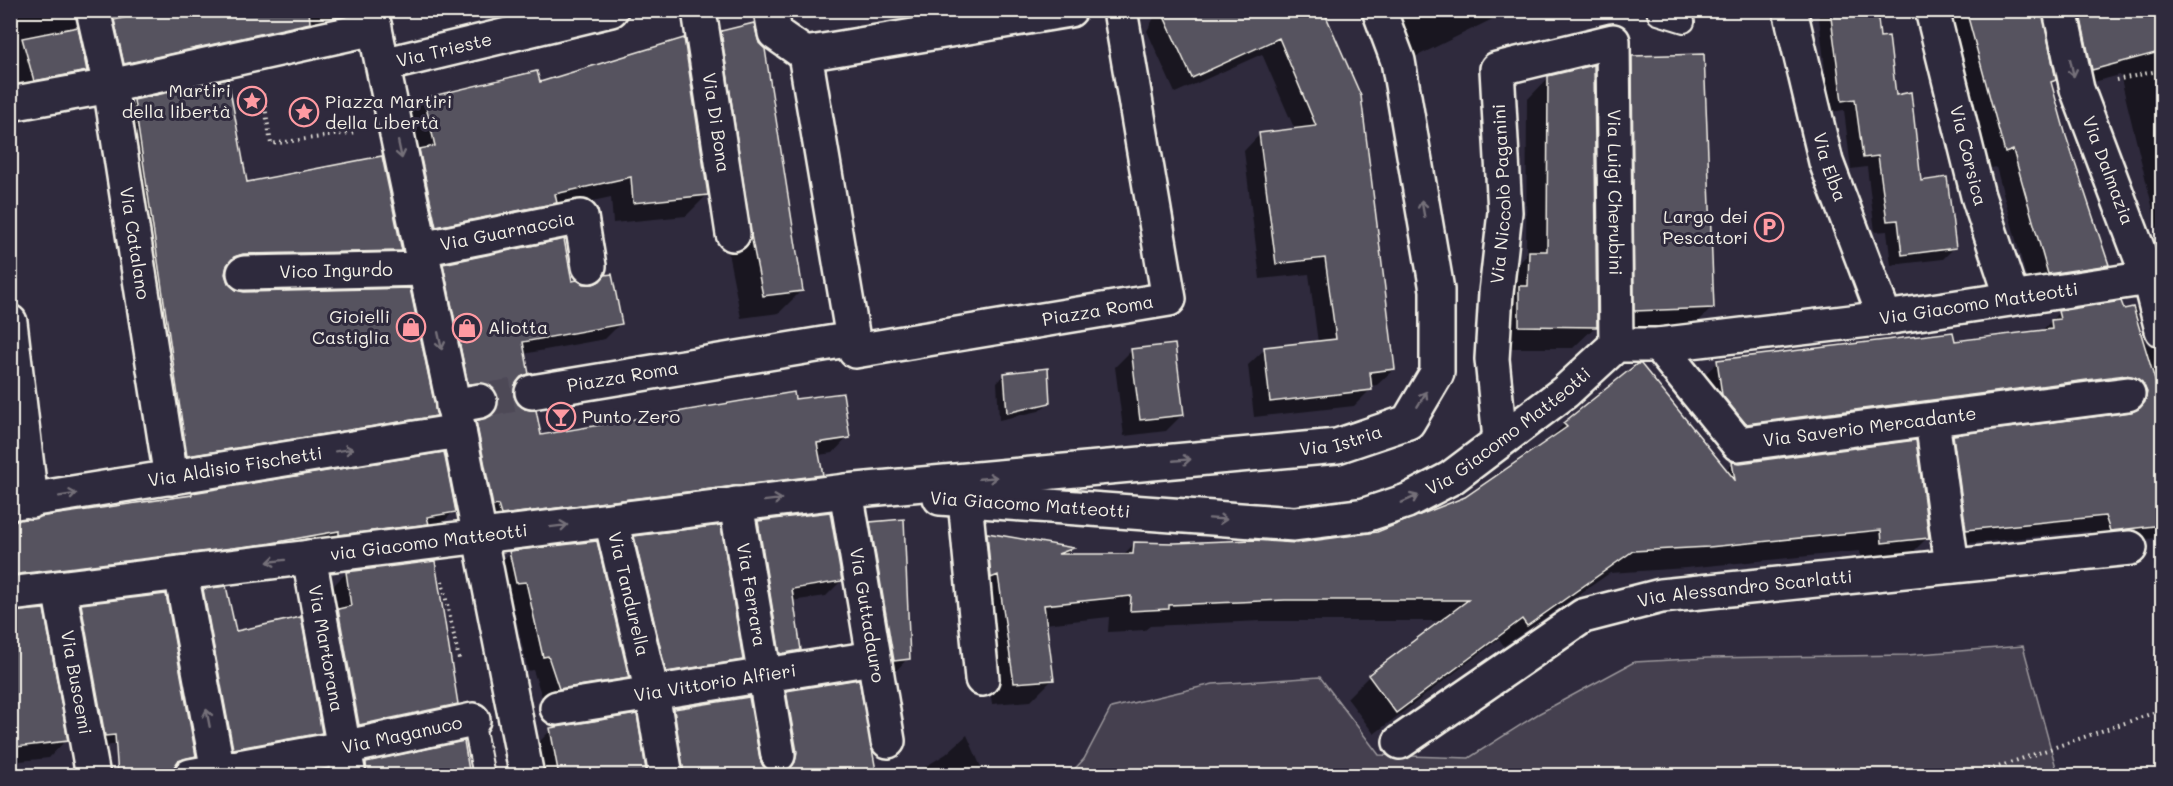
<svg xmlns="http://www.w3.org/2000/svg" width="2173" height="786" font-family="Mali,sans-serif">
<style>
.green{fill:#454050;stroke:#9c989c;stroke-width:1.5}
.shadow{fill:#0007}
.building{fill:#56525f;stroke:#f4f1e8;stroke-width:1.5}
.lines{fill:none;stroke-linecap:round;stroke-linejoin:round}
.minor-tunnel{stroke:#4d4857;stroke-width:33;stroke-dasharray:33 16;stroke-linecap:butt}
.service-casing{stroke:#f4f1e8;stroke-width:24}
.minor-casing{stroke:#f4f1e8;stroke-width:38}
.tertiary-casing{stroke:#f4f1e8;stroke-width:38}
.path{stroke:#f4f1e8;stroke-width:4;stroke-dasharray:1.5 4.5;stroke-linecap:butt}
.service{stroke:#2f2a3d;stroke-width:20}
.minor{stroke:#2f2a3d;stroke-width:33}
.tertiary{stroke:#2f2a3d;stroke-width:33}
.oneway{stroke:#747079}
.labels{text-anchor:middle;stroke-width:6;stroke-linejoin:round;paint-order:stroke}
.street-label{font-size:18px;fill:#f4f1e8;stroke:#2f2a3d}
.poi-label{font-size:18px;fill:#f4f1e8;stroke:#2f2a3d;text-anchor:end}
</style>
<rect width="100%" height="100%" fill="#2f2a3d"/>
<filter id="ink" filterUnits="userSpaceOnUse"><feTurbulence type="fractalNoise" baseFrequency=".0167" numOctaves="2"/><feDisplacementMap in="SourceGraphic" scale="12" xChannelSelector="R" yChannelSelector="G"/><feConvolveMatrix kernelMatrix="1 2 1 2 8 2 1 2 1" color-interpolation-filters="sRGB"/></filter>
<g filter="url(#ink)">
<!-- green -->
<path class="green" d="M2023,646l35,129 -990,1 16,-17 27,-51 102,-24 107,-7 59,78 90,3 69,-44 96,-52 74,-4 199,-3z"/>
<!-- shadow -->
<path class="shadow" d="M10,10h63l13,61 -15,15 -52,9 -9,-30z
M90,10h251l1,5 -15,15 -218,48z
M397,10h36l-34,7z
M1158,10h164l72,359 -17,16 -7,1 1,3 -17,17 -100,11 -6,-52 17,-16 53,-6 -9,-69 -49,5 -16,-128 16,-17 35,-4 -33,-76 -87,39 -28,-62z
M1399,10h112l-98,48z
M1818,10h57l4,29 41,143 34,66 -11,11 -52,6 -4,-34 -12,1 -8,-65 -16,2 -7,-59 -14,2z
M1944,10h96l14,70 -4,4 15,53 42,128 -17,17 -60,9 -34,-124 -9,2z
M2050,10h112v223l-3,1 -39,-159 -45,12z
M722,33l36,10 44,247 -23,23 -38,5 -12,-60 -30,-203z
M1633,58l80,249 -23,23 -77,3 -3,-253z
M1549,77l47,249 -23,22h-76l10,-73 19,-19 1,-156z
M539,83l168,112 -21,21 -73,7 -2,-26 -64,14 -132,36 -11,-127 21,-21z
M135,101l111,82 155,67 -24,23 -152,4 1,6 8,7 201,125 -23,23 -248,40 -53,-353z
M444,265l127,17 49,42 -15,15 -82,15 4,19 -14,14 -1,9 27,40 255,-35 54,36 -15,16 -15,2 3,19 -15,16 -321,39 -24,-91 16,-16 6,-2v-7l-30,-14 -25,-118z
M2136,308l6,27 5,9 9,5 6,1v187l-67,9 -5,-15 -139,14 -13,-93 16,-15 177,-23 1,-7 -402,32 -28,-62 16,-15 235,-19 88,-11 18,-20z
M1132,350l50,65 -16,16 -42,5 -9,-69z
M1005,374l43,29 -9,8 -40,9 -2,-38z
M1564,424l161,47 7,-8 196,74 -22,22 -45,5 -1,-13 -174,17 -76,5 -106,73 -5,-7 -125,95 -27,-36 22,-22 73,-55h-180l-112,5 -5,4 -37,2 1,-15 -64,7 8,55 -22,22 -39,3 -15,-108 -11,-40 21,-22 84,15 -6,6h58l12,-12 161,1 82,-10 88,-36 78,-54z
M192,494l262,17 -17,18 -427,61v-67l179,-26z
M759,522l82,59 -15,15 -35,5 8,49 -15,15 -18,3 -22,-131z
M871,523l37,135 -16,17 -38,-136z
M635,537l106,122 -13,13 -75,12 -31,-133z
M510,553l117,124 -15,15 -68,11 -11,-33 -5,1 -17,-75 -10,2 -6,-30z
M346,573l111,130 -20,20 -98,21 -13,-151z
M204,591l30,42 86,99 -12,13 -52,9 -4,-26 -36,4 -25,-129z
M82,606l94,129 -84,13 -23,-130z
M10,614l56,126 -17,18 -39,4z
M787,692l27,84h-145l-9,-52 14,-14 84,49 4,8 8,7h12l1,-7 -10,-61z
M551,730l94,46h-102l-6,-32z
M967,735l17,39 -2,2h-72l36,-22z
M463,743l8,33h-116l11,-12z
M328,771l1,5h-24z"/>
<!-- building -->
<path class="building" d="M157,10h152l1,13 -186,41 -10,-44z
M1161,10h178l-13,6 35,80 34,273 -25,3 2,18 -102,12 -6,-55 72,-8 -11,-81 -49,6 -17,-131 57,-7 -37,-88 -87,40z
M1830,10h47l3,27 9,-1 7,59 15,-3 10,89 26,-4 9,71 -54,7 -4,-35 -11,1 -9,-65 -15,2 -8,-59 -13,2z
M1966,10h76l14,70 -5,2 15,54 43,129 -61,9 -35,-124 -8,3z
M2079,10h84v41l-71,19z
M754,23l5,20 6,6 38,242 -40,5 -12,-61 -30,-204z
M78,27l9,44 -53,10 -12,-43z
M684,38l24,157 -75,8 -2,-26 -76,17 2,9 -121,24 -17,-78 16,-3 -11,-48 113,-27 3,11z
M1704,54l10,254 -80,3 -2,-255z
M1594,65l3,262 -78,-1v-40h9l1,-35h18l1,-175z
M228,79l19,103 135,-26 20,95 -159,3 -9,3 -7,8 -2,9 3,9 8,7 8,2 166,-4 27,128 -250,40 -53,-356z
M564,239l8,42 5,-1 6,4h10l7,-3 5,-6 7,-1 10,50 -99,18 6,32 -8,3 -6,8 -1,11 4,8 7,5 11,1 5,25 253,-43 1,7 48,-6 7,45 -33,5 6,32 -322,40 -3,-10 -5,1 -17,-85 17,-6 5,-8v-10l-4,-9 -7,-4h-19l-25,-120z
M2121,301l3,8 9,-2 30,100v118l-53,6 -5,-15 -139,14 -13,-95 178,-23 9,-4 5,-6 2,-10 -5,-10 -7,-5 -9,-2 -380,49 -24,-29 -5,-35 236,-28 2,9 97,-12 -1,-9 9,-1 -2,-8z
M1175,344l9,71 -44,5 -9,-71z
M1637,364h4l94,116 -3,-18 8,1 176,-23 13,98 -47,5 -1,-13 -172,17 -76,4 -106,75 -5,-7 -126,94 -28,-38 100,-75h-183l-116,5v4l-39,2 1,-15 -87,9 10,75 -40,3 -16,-108 -7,3 -4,-45 87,15 -16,6h75l1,-12 40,1 80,-3 42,3 81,-11 88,-35 102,-70 -4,-4z
M1048,368l2,35 -43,10 -3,-40z
M444,452l12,60 -29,5 2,7 -90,11v-4l-73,13 -256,31v-54l182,-26v-2z
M830,512l12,69 -50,8 9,61 -21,4 -22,-133z
M904,519l6,140 -16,2 -24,-139z
M721,525l22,135 -77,12 -32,-136z
M597,541l32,137 -70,11 -11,-33 -5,1 -17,-75 -10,1 -7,-32z
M435,561l23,143 -99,21 -21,-116 13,-3 -5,-34z
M226,586l10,45 65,-14 21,116 -89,16 -30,-160z
M166,594l30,162 -18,5 -5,8 -1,7h-54l-3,-41 -10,1 -24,-132z
M44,609l24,132 -52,6 -6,-24v-111z
M859,679l18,97h-193l-10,-67 75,-12 11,62 3,7 8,6 10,2 9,-5 5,-7 2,-10 -11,-61z
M637,714l10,62h-88l-9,-48z
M464,741l6,35h-103l-1,-14z"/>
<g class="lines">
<!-- minor-tunnel -->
<path class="minor-tunnel" d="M480,401l52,-9"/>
<!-- service casing -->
<g class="service-casing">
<path id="service" d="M1657,10l1,4 26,8
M473,720l11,56"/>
</g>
<!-- minor casing -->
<g class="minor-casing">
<g id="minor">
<path id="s1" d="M93,10l17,76 61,392"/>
<path id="s2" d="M699,10l34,224"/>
<path d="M771,10l4,23 30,21"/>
<path id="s3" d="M1070,10l-265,44 50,297 314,-52 -49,-289"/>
<path id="s4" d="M1790,10l36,152 59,156"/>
<path id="s5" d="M1932,10l46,186 34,102"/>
<path id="s6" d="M2060,10l17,79 72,190 13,51"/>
<path id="s7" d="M383,65l228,-55"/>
<path d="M10,104l100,-18 265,-58"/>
<path id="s8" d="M421,249l160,-32 8,49"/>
<path id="s9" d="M244,273l181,-4"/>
<path d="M10,322l21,179"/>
<path id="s10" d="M1658,345l80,99 390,-50"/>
<path id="s11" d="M532,392l321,-53"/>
<path d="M453,406l27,-5"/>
<path d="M1932,420l20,146"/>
<path id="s12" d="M1500,439l-8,-80 4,-66 9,-81 -8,-143 116,-28 3,304"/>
<path id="s13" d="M846,491l42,250"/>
<path id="s14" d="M940,498l354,26 71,-9 42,-14 44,-23 114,-86 51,-47h42l227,-27 277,-42"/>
<path d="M965,500l17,179"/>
<path id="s15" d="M10,503l449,-72"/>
<path id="s16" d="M736,504l42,251"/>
<path id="s17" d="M611,520l41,173 14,83"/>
<path id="s18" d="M309,557l40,219"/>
<path d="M181,573l38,203"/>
<path id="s19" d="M59,588l34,188"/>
<path id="s20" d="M10,594l836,-103 491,-45 71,-24 29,-49v-83l-39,-229 -19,-51"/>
<path id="s21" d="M557,708l316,-50"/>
<path id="s22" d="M1400,742l183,-126 78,-20 469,-48"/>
<path id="s23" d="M190,776l153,-28 130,-28"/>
</g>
</g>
<!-- tertiary casing -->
<g class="tertiary-casing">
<path id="tertiary" d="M371,10l88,421 68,345"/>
</g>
<!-- path -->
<path class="path" d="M2116,80l46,-10
M263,94l8,50 85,-12
M442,581l17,78
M1946,776l46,-7 170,-59"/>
<!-- service -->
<use href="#service" class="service"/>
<!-- minor -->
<use href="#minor" class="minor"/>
<!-- tertiary -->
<use href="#tertiary" class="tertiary"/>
</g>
<!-- one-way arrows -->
<defs><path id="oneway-shaft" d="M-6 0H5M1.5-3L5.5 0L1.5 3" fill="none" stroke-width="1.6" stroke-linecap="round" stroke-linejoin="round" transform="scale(1.5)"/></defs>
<g class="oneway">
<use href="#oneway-shaft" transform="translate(2072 68) rotate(78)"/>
<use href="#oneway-shaft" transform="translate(400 150) rotate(78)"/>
<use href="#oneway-shaft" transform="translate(1423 209) rotate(-100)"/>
<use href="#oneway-shaft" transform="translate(440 341) rotate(78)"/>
<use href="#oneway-shaft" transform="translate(1422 399) rotate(-59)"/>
<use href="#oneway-shaft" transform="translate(344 450) rotate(-9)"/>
<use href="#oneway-shaft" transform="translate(1182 460) rotate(-5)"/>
<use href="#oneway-shaft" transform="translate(988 478) rotate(-5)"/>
<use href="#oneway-shaft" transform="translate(68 495) rotate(-9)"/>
<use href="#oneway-shaft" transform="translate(1410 499) rotate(-24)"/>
<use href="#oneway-shaft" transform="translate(773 500) rotate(-7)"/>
<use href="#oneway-shaft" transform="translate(1218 519) rotate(4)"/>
<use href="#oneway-shaft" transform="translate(559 526) rotate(-7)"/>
<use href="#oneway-shaft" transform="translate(276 561) rotate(173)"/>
<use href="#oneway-shaft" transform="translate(208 718) rotate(-101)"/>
</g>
</g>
<!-- icons -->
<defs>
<g id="sight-ring" transform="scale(1.5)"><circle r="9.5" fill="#2f2a3d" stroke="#ff9aa2" stroke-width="1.5"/><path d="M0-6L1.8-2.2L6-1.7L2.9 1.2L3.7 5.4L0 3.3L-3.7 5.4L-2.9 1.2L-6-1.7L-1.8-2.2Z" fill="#ff9aa2"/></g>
<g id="parking-ring" transform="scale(1.5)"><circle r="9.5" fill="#2f2a3d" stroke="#ff9aa2" stroke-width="1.5"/><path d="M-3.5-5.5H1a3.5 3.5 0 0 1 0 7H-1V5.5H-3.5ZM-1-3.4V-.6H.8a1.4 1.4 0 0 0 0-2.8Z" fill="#ff9aa2"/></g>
<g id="shop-ring" transform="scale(1.5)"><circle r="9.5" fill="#2f2a3d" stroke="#ff9aa2" stroke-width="1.5"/><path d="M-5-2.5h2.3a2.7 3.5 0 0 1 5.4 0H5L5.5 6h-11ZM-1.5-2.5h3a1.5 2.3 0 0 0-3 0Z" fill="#ff9aa2"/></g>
<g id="bar-ring" transform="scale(1.5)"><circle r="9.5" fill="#2f2a3d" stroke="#ff9aa2" stroke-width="1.5"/><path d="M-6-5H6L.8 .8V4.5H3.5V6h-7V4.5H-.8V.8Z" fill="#ff9aa2"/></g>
</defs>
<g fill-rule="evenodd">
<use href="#sight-ring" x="252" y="101"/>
<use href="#sight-ring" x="304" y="112"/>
<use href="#parking-ring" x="1769" y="227"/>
<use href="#shop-ring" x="411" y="327"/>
<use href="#shop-ring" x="467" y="328"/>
<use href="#bar-ring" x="561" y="417"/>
</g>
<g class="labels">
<!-- street labels -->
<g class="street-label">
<text dy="6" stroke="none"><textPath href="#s7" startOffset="63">Via Trieste</textPath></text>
<text dy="6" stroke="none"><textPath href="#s2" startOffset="114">Via Di Bona</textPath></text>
<text dy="6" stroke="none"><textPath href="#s5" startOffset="150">Via Corsica</textPath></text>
<text dy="6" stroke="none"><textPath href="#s4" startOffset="162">Via Elba</textPath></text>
<text dy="6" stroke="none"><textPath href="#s6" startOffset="168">Via Dalmazia</textPath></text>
<text dy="6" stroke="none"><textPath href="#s12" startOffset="642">Via Luigi Cherubini</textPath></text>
<text dy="6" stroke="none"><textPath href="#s12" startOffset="246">Via Niccolò Paganini</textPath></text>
<text dy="6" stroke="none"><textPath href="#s8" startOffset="88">Via Guarnaccia</textPath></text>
<text dy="6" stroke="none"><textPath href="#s1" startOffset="237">Via Catalano</textPath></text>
<text dy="6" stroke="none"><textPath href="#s9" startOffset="92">Vico Ingurdo</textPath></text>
<text dy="6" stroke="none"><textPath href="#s14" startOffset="1098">Via Giacomo Matteotti</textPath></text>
<text dy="6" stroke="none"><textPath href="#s3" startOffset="816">Piazza Roma</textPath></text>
<text dy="6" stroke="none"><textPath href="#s11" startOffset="92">Piazza Roma</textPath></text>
<text dy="6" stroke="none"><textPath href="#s10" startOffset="260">Via Saverio Mercadante</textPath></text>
<text dy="6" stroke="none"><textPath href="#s14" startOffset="594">Via Giacomo Matteotti</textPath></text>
<text dy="6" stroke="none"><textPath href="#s20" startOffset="1340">Via Istria</textPath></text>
<text dy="6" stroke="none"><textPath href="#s15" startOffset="228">Via Aldisio Fischetti</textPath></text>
<text transform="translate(1030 505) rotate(4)" y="6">Via Giacomo Matteotti</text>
<text dy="6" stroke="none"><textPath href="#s20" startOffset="422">via Giacomo Matteotti</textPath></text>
<text dy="6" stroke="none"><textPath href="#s22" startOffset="387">Via Alessandro Scarlatti</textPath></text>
<text dy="6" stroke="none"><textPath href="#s16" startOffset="92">Via Ferrara</textPath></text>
<text dy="6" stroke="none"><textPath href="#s17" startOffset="76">Via Tandurella</textPath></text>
<text dy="6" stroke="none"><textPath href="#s13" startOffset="126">Via Guttadauro</textPath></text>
<text dy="6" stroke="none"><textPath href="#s18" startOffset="93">Via Martorana</textPath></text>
<text dy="6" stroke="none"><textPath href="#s19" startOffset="96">Via Buscemi</textPath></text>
<text dy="6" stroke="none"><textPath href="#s21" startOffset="160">Via Vittorio Alfieri</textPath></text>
<text dy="6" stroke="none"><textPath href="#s23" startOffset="216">Via Maganuco</textPath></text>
</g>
<!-- poi labels -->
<g class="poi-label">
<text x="231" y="97">Martiri<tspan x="231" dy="21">della libertà</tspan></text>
<text x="325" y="108" text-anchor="start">Piazza Martiri<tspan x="325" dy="21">della Libertà</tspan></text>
<text x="1748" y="223">Largo dei<tspan x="1748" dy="21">Pescatori</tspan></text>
<text x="390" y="323">Gioielli<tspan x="390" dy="21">Castiglia</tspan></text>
<text x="488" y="334" text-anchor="start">Aliotta</text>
<text x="582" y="423" text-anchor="start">Punto Zero</text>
</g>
</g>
<!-- margin -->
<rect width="2173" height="786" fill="none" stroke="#2f2a3d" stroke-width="36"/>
<rect x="18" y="18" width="2137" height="750" fill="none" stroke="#f4f1e8" stroke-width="2" filter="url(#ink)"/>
</svg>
